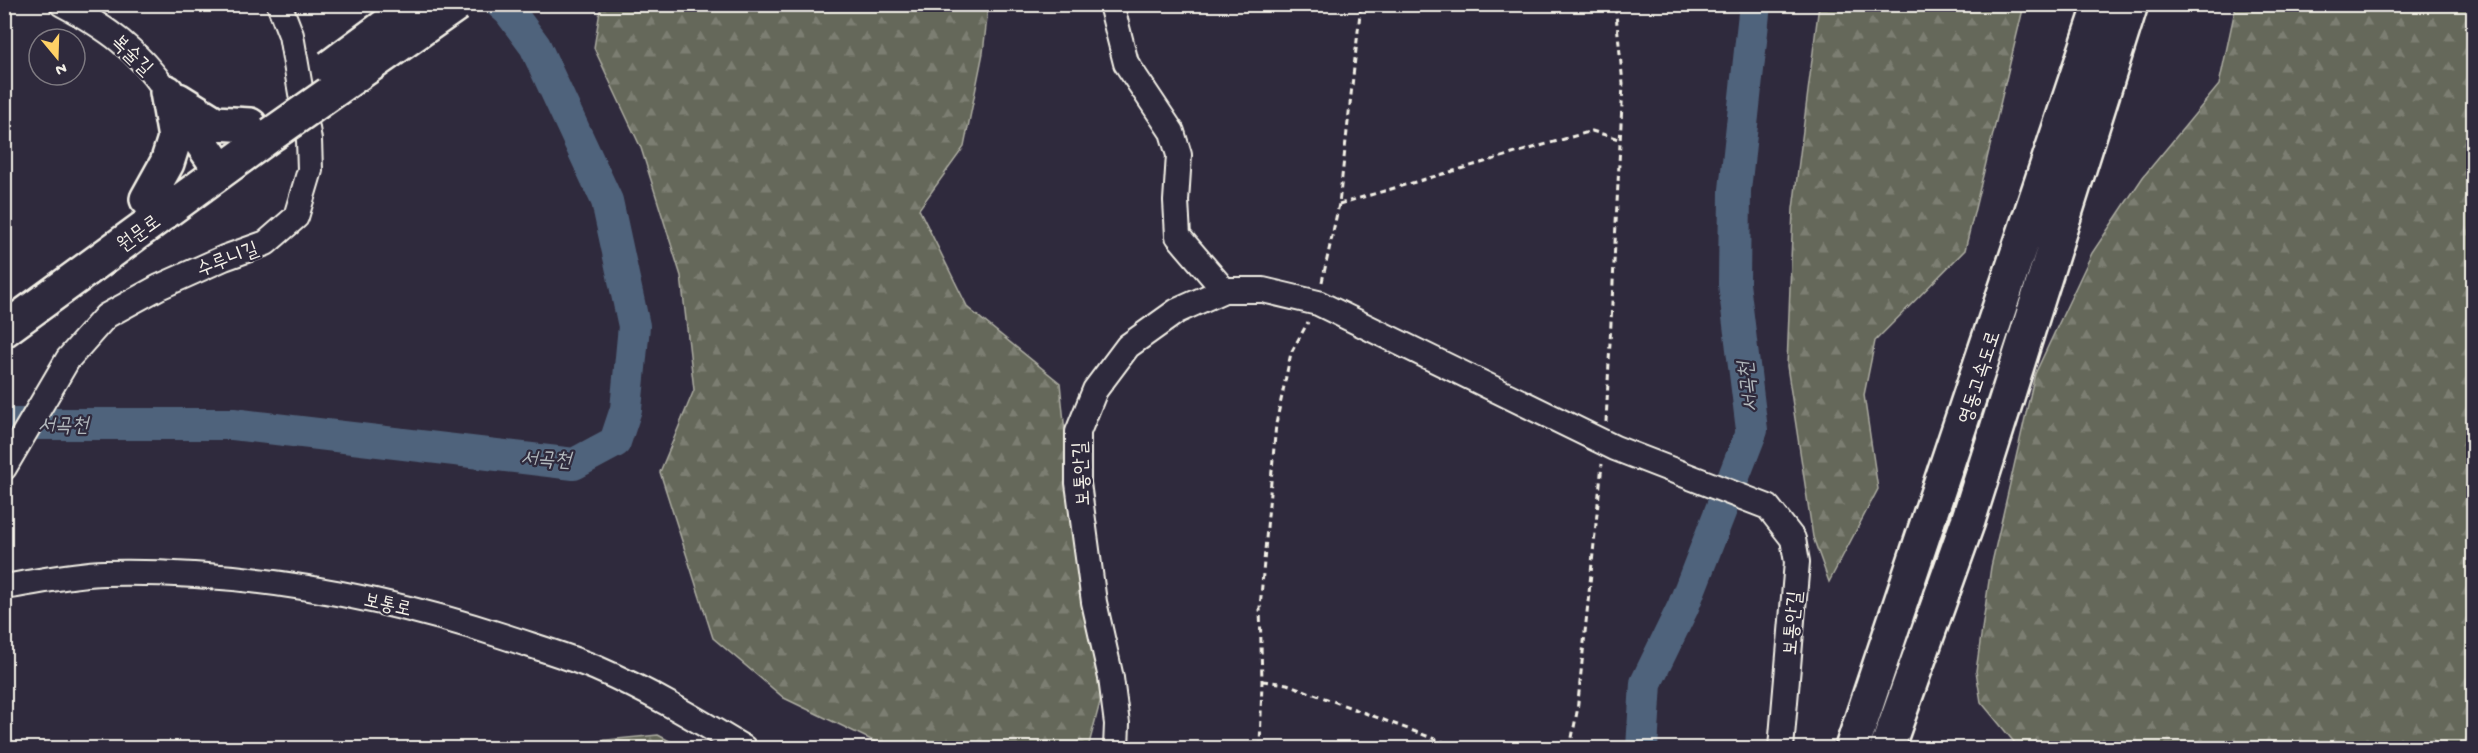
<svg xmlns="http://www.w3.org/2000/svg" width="2478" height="753" font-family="'Gochi Hand','Poor Story',sans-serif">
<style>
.forest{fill:url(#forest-firs);stroke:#acaca1;stroke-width:1.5}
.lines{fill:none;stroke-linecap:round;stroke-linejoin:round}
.river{stroke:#50637b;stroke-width:32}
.minor-casing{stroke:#f4f1e8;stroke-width:28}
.highway-casing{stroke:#f4f1e8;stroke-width:38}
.path{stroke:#f4f1e8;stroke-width:3;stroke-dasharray:6 4.5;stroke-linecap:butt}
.minor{stroke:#2f2a3d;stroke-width:24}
.highway{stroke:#2f2a3d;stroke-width:33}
.highway-bridge-casing{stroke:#f4f1e8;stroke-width:38;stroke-linecap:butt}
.highway-bridge{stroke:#2f2a3d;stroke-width:33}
.labels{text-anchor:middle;stroke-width:4.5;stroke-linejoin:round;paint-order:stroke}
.street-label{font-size:20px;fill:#f4f1e8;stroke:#2f2a3d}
.water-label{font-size:21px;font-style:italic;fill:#b2b8bc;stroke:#2f2a3d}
</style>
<defs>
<pattern id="forest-firs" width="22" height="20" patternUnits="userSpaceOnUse" patternTransform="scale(1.5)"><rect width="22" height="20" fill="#65685a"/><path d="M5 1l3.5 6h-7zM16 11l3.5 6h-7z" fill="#7c7e72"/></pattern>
</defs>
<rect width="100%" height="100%" fill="#2f2a3d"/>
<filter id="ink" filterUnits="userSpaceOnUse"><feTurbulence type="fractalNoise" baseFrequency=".0167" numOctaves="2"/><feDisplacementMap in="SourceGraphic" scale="12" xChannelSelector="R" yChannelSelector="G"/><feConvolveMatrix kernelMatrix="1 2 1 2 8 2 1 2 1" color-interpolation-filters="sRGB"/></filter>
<g filter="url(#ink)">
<!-- forest -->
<path class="forest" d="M985,4l3,4 -5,45 -19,94 -45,62 49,99 92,75 20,197 24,107 -16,61h-200l-104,-50 -71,-60 -53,-166 34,-82 -13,-114 -40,-128 -47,-100 7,-43z
M1819,5h205l-59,245 -90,91 -11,54 14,94 -49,93 -16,-45 -26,-171 6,-157z
M2236,5h237v743h-454l-38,-46 -5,-31 15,-104 44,-193 57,-121 51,-76 76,-92z
M658,735l25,13h-130l23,-5z"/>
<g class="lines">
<!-- river -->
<path class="river" d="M4,424h229l341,40 41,-22 11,-33 8,-83 -27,-125 -72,-155 -26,-35 -8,-7
M1642,748l4,-65 37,-76 69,-177 -18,-146 1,-94 20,-186"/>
<!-- minor casing -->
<g class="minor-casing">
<path id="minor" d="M62,4c45,24 75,45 105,88
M1111,4l15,59 46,69 7,23 -3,46 2,35 46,54
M4,468l64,-109 38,-43 53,-29 65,-29 42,-15 30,-26 14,-47 -1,-30 -18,-105 -12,-31
M4,587c33,-5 67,-13 100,-14 137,-3 271,21 402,64 30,10 61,19 90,31 51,22 100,51 148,80
M1116,748l1,-24 -6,-46 -17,-76 -16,-119v-51l17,-42 33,-44 49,-35 47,-21h39l55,13 297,145 153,59 25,32 4,23 -16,186"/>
</g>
<!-- highway casing -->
<g class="highway-casing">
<path id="highway" d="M178,100l37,23 35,2
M173,101l48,70
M147,199l20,-36 8,-25 -8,-46
M4,330l268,-196
M1852,748l249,-744
M1887,748l81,-227 163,-517"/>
</g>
<!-- path -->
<path class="path" d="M1339,204l253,-73 27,8
M1322,282l17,-78 22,-200
M1606,422l17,-338 -8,-80
M1263,681l24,3 172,64
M1260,748l2,-67 -2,-73 16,-184 15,-71 17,-31
M1570,748l7,-36 25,-248"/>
<!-- minor -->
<use href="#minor" class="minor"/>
<!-- highway -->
<use href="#highway" class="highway"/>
<!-- highway-bridge casing -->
<g class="highway-bridge-casing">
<path id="highway-bridge" d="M330,67l85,-63
M272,134l185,-130"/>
</g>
<!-- highway-bridge -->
<use href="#highway-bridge" class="highway-bridge"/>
</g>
</g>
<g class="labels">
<!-- street labels -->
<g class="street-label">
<text transform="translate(133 54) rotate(44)" y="7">복술길</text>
<text transform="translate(138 232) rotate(-36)" y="7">원문로</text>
<text transform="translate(227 258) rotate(-21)" y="7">수루니길</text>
<text transform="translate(1978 377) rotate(-72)" y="7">영동고속도로</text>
<text transform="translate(1080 474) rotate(-93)" y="7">보통안길</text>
<text transform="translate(388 603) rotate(13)" y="7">보통로</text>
<text transform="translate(1791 623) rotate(-85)" y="7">보통안길</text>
</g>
<!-- water labels -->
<g class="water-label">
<text transform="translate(1747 387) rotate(-97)" y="7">서곡천</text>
<text x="63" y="431">서곡천</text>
<text transform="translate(546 458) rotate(3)" y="7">서곡천</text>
</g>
</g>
<!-- margin -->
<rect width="2478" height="753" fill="none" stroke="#2f2a3d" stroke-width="24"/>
<rect x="12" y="12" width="2454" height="729" fill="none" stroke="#f4f1e8" stroke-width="2" filter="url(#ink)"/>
<!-- north arrow -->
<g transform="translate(57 57) rotate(161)"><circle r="28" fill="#2f2a3d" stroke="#7e7a81" stroke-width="1.5"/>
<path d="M0-4.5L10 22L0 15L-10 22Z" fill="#ffd166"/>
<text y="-9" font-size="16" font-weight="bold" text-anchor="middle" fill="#f4f1e8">N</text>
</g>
</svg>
